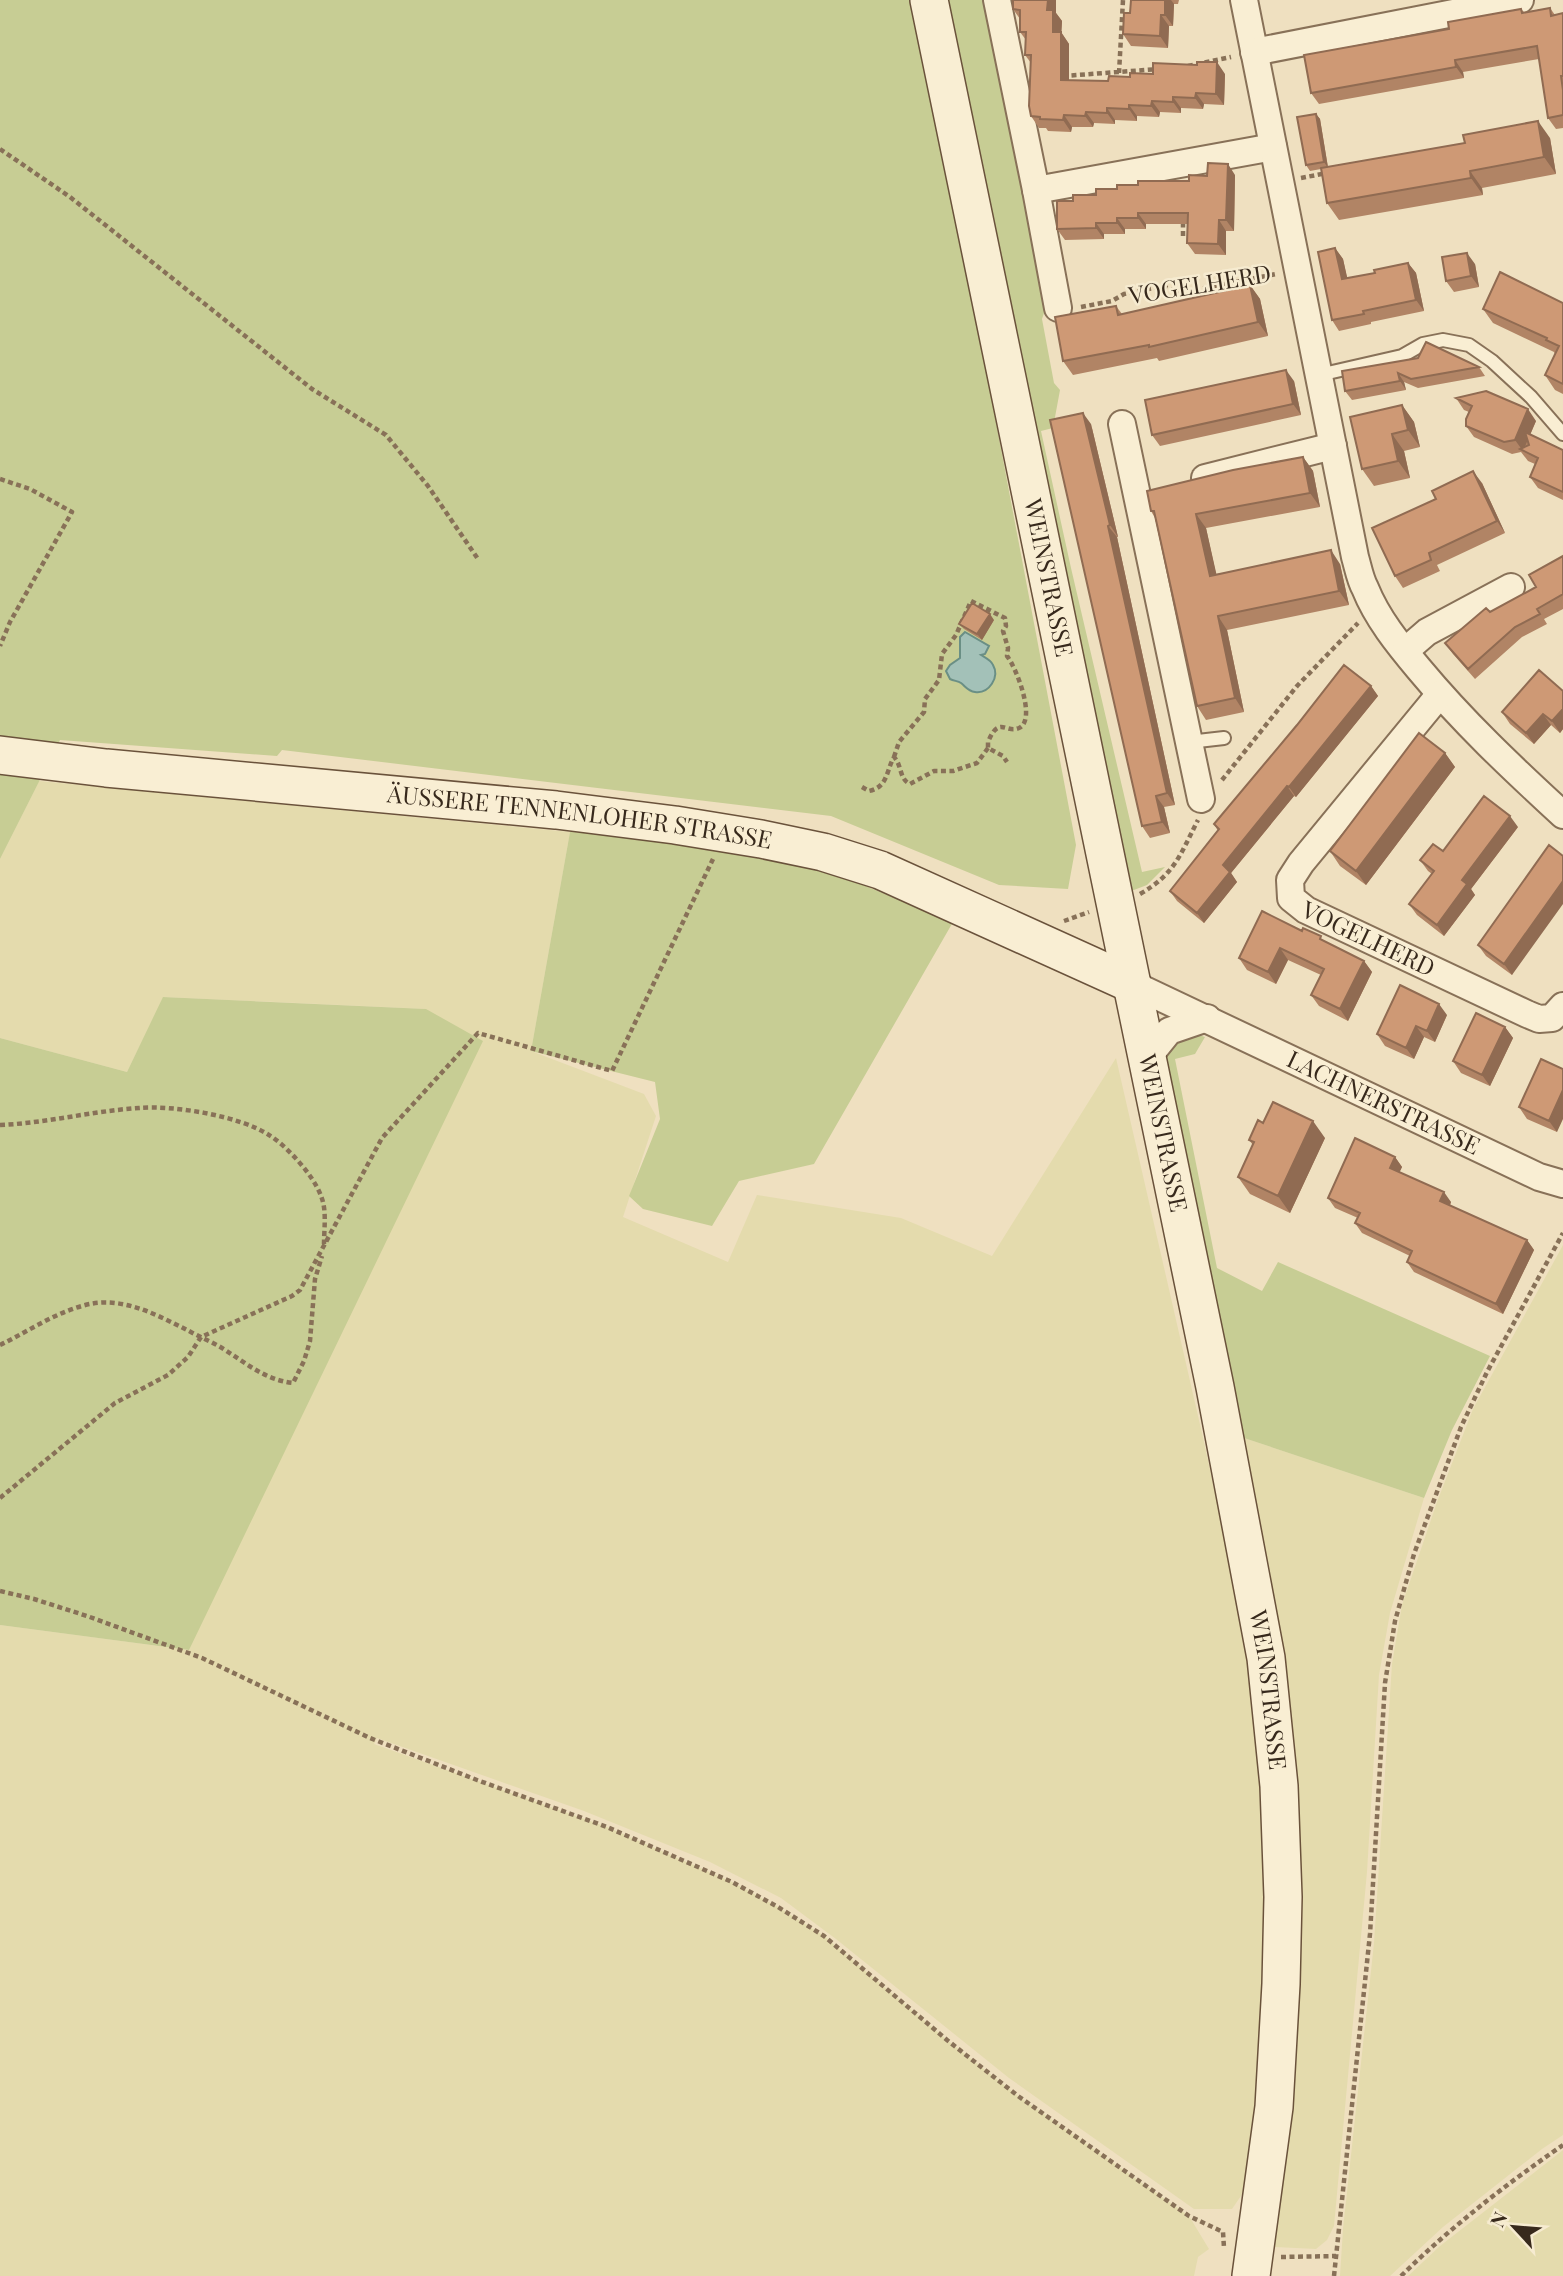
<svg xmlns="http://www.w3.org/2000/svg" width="1563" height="2276" font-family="'Playfair Display',serif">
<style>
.farmland{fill:#e4dbad}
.green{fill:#c7cd94}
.water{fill:#a3c1b8;stroke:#6a8f85;stroke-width:2}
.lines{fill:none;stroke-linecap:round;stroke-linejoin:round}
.lane-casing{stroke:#887158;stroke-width:16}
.street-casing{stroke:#887158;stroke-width:30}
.secondary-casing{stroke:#6a523b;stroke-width:40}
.path{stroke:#887158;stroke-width:4.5;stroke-dasharray:5 3.5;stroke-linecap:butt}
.lane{stroke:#f9eed3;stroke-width:12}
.street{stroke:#f9eed3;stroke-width:26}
.secondary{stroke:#f9eed3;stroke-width:37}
.wall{fill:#b18465}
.shaded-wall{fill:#906b52}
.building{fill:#ce9975;stroke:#906b52;stroke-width:2}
.labels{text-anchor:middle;stroke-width:5;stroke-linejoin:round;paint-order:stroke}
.street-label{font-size:24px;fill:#37291c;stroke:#f6ebd0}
</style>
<rect width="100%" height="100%" fill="#efe0c0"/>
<!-- farmland -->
<path class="farmland" d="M39,781l531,51 -39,219 113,43 12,22 -33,101 105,45 29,-67 144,23 91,38 124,-198 88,384 50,231 16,167 -8,279 -17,71 -13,19h-38l-185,-131 -173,-139 -55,-41 -71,-36 -126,-51 -207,-73 -3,6 233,83 125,55 46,25 46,29 123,104 71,56 171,120 20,33 -11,8 -4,19h-1194v-651l189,25 237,-641 -262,-12 -37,75 -127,-34v-179z
M1563,1245v890l-21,14 -99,78 -53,49h-50l3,-47 31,-286 18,-279 10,-59 35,-103 36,-93z
M1241,1437l183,61 -34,115 -11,62 -12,197 -33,354 -7,14 -11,9 -41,-2 -4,-11 22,-211z
M1563,2150v126h-155l32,-30z"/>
<!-- green -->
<path class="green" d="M0,0h916l160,845 -8,44 -69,-4 -168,-69 -549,-66 -5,6 -217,-16 -60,119z
M942,0h44l59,310 -3,9 12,64 6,7 -7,38 -12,3 30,137 71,304 23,-5 -18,18 -21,8 -16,-77 -46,-258z
M570,832l83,3 118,23 80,22 102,42 -139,242 -75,17 -27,45 -69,-17 -14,-13 31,-77 -5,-37 -124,-31z
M163,997l263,12 57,32 -294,609 -189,-25v-587l127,34z
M1193,1033l12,4 -10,17 -20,5 42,209 45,23 16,-29 212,94 -38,74 -28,68 -183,-61 -78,-379 6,-14z"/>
<!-- water -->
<path class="water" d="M965,632l24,14 -4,8 -4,1c3,2 10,5 12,10 7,12 -4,29 -18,27 -7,-1 -9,-5 -14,-9 -3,-2 -7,-2 -11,-4l-4,-8 4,-6 10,-7v-21z"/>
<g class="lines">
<!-- lane casing -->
<g class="lane-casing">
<path id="lane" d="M1319,375l83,-19 21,-12 20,-4 26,5 23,16 39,36 32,37
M1189,742l35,-4"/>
</g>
<!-- street casing -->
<g class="street-casing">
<g id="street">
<path d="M997,0l39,190 237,-43"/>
<path d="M1244,0l111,557c3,10 5,22 10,31 12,30 33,56 54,81 44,53 93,99 144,146"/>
<path d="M1254,52l266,-52"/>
<path d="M1036,190l22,118"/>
<path d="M1122,424l79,375"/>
<path d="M1205,478l128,-32"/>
<path d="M1405,651l22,-19 84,-45"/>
<path id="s1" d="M1440,694l-139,169 -11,17 1,18 15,12 221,104 12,5 13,-1 11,-12"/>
<path id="s2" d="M1132,984l407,193 24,7"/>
<path d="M1148,1057l21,-26 38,-13"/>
</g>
</g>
<!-- secondary casing -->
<g class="secondary-casing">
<g id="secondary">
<path id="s3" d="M929,0l286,1387 51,271 13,128 4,111 -2,87 -7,123 -23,169"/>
<path id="s4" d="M0,755l106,13 450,42 119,15 86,14 62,13 57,18 252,114"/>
</g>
</g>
<!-- path -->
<path class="path" d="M1188,66l43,-9
M1119,73l4,-73
M1063,76l96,-7
M0,149l70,48 242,192 74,46 42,51 50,73
M1301,178l26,-5
M1183,236v-16
M1081,307l31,-6 12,-7 39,-8 15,7 98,-19
M0,479l30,10 42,23 -62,110 -10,24
M894,757l5,-15 25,-30 1,-13 14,-19 3,-26 14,-19 15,-34 34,17 1,8 -3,5 5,17 -1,8c9,11 30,64 12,72 -13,6 -20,-13 -31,14v6l15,8 4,6
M1222,780l75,-94 61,-63
M862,787l7,4c19,-4 17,-20 25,-34 8,8 5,22 16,27l24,-13h19l24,-8 11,-15
M1140,894c35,-20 40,-39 58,-74
M1064,921l25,-9
M0,1125c47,-2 92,-14 139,-17 35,-3 101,8 130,27 18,11 45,41 52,61 6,14 3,33 3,48
M0,1345c27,-13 53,-31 82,-39 38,-12 75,9 107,25 11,6 23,11 33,17 24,15 43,32 71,35l11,-22 6,-20 5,-62 7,-23
M0,1498l115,-95 53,-28 20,-18 13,-20 91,-41 8,-6 82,-152 96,-105 134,38 101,-212
M0,1591l34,8 53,17 115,42 168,80 107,42 130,47 125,55 46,25 46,29 123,104 71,56 171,120 34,16 1,16
M1281,2257l55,-1
M1334,2276l36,-342 15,-251 10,-62 19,-67 47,-127 26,-55 76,-139
M1401,2276c50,-49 104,-91 162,-131"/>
<!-- lane -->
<use href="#lane" class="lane"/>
<!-- street -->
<use href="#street" class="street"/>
<!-- secondary -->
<use href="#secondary" class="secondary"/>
</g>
<!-- wall -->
<path class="wall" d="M1131,0h48l-1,4h-4l-1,22h-4l-1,22 -37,-2 -8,-12 7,-21z
M1550,8l5,7 8,-2v115l-7,1 -8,-11 -9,-59 -76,13 1,6 -145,26 -8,-11 138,-64 72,-20 3,3z
M1013,9l43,4 6,8 -1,11 8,12v36l39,1 22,-4 95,-3 -1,31 -20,-1 -1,5 -22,-1v5l-21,-1 -1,5 -22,-1v5l-22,-1v4l-21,-1 -1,4h-21l-1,5 -23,-1 -2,-3h-7l-8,-12v-53l-6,-8 1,-15 -6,-8v-13z
M1316,114l4,5 8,48 222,-29 6,36 -74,14 1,7 -144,25 -12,-17 -6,-34 -11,2 -4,-6z
M1235,175l-1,56h-8v24l-31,-1 -8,-11v-19h-41v5h-21v5h-21v5l-39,1 -8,-11 16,-28 44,-12 21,-4 51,-4 18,-5z
M1335,248l8,11 4,19 28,-5 33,-10 8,10 8,38 -53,11v2l-32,7 -7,-11z
M1475,264l4,23 -25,5 -8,-11z
M1250,285l10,14 8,37 -109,25 -2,-3 -84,17 -10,-14 53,-55 6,8z
M1563,303v91l-8,-4 -10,-15 10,-21 -1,-2 -61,-29 -10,-14z
M1479,367l6,9 -67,12 -14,-6 2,8 -54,10 -7,-9 -3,-20z
M1294,381l7,34 -141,31 -8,-11z
M1456,398l80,23 -6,14 33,15v50l-25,-12 -8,-11 5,-13 -7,-3 -7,-9 -9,2 -38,-17 -8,-11 3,-14 -5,-2z
M1402,405l12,17 6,25 -16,4 6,27 -36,8 -12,-17z
M1091,424l27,113h-1l58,268 -11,2 6,26 -20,5 -8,-12z
M1303,457l10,14 7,36 -114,21 10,46 124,-10 9,41 -122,25 17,82 -38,8 -9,-14 -42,-188 -4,-7z
M1482,483l23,50 -68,32 3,6 -37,17 -8,-12z
M1563,556v53l-19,10 3,5 -25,13 -47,42 -22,-25 -8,-11 45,-31 46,-25z
M994,620l-12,20 -18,-11 -5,-5z
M1371,686l7,10 -82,101 -2,-1 -63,77 6,9 -33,41 -27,-22 -7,-10 48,-60 -4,-7z
M1563,691v38l-3,4 -9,-8 -17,19 -24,-20 -8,-12z
M1445,753l10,14 -89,118 -26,-19 -10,-15z
M1518,827l-47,62 4,6 -31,41 -27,-21 -8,-11 23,-30 -4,-3 -8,-11 23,-9z
M1549,845l-37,130 -26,-19 -8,-11z
M1262,911l102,50 8,11 -24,49 -29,-15 -8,-11 10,-20 -33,-15 -12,24 -29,-14 -8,-12z
M1447,1015l-12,27 -11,-5 -10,22 -29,-13 -8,-12z
M1505,1027l8,11 -23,48 -29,-13 -8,-12z
M1563,1069l-6,63 -30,-13 -8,-12z
M1263,1123l62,15 -35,75 -40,-19 -12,-17 15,-32 -4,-5z
M1395,1157l7,10 -3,5 52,30 -1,4 77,34 7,10 -31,64 -89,-42 -7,-10 3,-6 -48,-23 -7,-10 3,-5 -23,-10 -7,-10z"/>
<!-- shaded-wall -->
<path class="shaded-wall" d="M1048,0h8v13l6,8 -1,22 -8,-11 -6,-22z
M1165,0h6l3,4 -1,22 -8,-11z
M1161,15l8,11 -1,22 -8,-12z
M1061,32l8,12v47l-8,-11z
M1455,60l8,12 1,6 -8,-11z
M1217,62l8,12 -1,31 -8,-11z
M1196,93l8,11 -1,5 -8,-11z
M1173,97l8,11v5l-8,-11z
M1152,101l8,11 -1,5 -8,-11z
M1129,105l8,11v5l-8,-12z
M1107,108l8,12v4l-8,-11z
M1086,112l8,11 -1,4 -8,-11z
M1316,114l4,5 8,49 -4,-6z
M1064,115l8,12 -1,5 -8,-12z
M1538,121l12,17 6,36 -12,-17z
M1228,164l7,11 -1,56 -8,-11z
M1470,171l12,17 1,7 -12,-17z
M1138,213l8,11v5l-8,-11z
M1117,218l8,11v5l-8,-11z
M1219,220l7,11v24l-8,-11z
M1096,223l8,11v5l-8,-11z
M1335,248l8,11 7,31 -8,-11z
M1467,253l8,11 4,23 -8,-11z
M1408,263l8,10 8,38 -8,-11z
M1250,285l10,14 8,37 -10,-14z
M1286,370l8,11 7,34 -8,-11z
M1398,373l6,9 2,8 -6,-9z
M1402,405l12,17 6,25 -12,-17z
M1528,409l8,12 -13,30 -8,-11z
M1083,413l8,11 27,113 -8,-12z
M1392,434l12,17 6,27 -12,-17z
M1303,457l10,14 7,36 -10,-14z
M1473,471l9,12 23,50 -8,-12z
M1196,514l10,14 14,62 -10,-14z
M1108,526l9,11 58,268 -8,-12z
M1331,550l9,14 9,41 -10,-14z
M990,614l4,6 -12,20 -5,-6z
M1218,616l9,14 17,82 -9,-14z
M1371,686l7,10 -82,101 -7,-10z
M1563,709v20l-3,4 -8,-12z
M1543,714l8,11 -17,19 -8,-11z
M1445,753l10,14 -89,118 -10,-14z
M1287,786l7,10 -63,77 6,9 -33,41 -7,-10 26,-48z
M1156,796l8,11 6,26 -8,-11z
M1510,816l8,11 -47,62 4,6 -31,41 -7,-11 25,-45z
M1563,881v23l-51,71 -8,-11z
M1280,948l8,12 -12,24 -8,-12z
M1364,961l8,11 -24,49 -8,-12z
M1439,1004l8,11 -12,27 -8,-11z
M1416,1026l8,11 -10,22 -8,-11z
M1505,1027l8,11 -23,48 -8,-11z
M1563,1090v29l-6,13 -8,-11z
M1313,1121l12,17 -35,75 -12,-17z
M1395,1157l7,10 -5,11 -7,-10z
M1444,1192l7,10 -4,9 -7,-10z
M1527,1240l7,10 -31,64 -7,-10z"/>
<!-- building -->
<path class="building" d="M1013,0h35l-1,10h6v22h8v48l47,1 1,-5 21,1v-4l23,1v-11l44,2v-3h20l-1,32 -20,-1 -1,5 -22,-1v5l-21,-1 -1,5 -22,-1v4l-22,-1v5l-21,-1 -1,4 -21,-1 -1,5 -23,-1v-2l-9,-1 -2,-10 2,-51h-6l1,-23h-6v-22l-7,-1z
M1131,0h34v15h-4l-1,21 -37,-2 1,-21h6z
M1550,8l1,8 12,-3v63h-2l2,14v25l-15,3 -11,-72 -82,14 1,7 -145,26 -7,-38 145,-26 -1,-7 73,-13 1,4z
M1316,114l8,48 -18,3 -9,-48z
M1538,121l6,36 -74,14 1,7 -144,25 -6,-35 144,-25 -2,-8z
M1208,163l20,1 -2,56h-7l-1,24 -31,-1 1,-30h-50v5h-21v5h-21v5l-39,1v-28h16v-6h23v-6h21v-4h21v-4h51v-6l18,1z
M1335,248l7,31 33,-6 -1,-3 34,-7 8,37 -53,11 1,3 -32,6 -14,-68z
M1467,253l4,23 -25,5 -4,-24z
M1500,272l63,31v81l-18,-9 14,-29 -13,-6 1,-2 -64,-29z
M1250,285l8,37 -109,25v-2l-86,16 -8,-44 61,-11 2,9z
M1426,342l53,25 -68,12 -13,-6 2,8 -55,10 -3,-20 76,-13z
M1286,370l7,34 -141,31 -7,-35z
M1486,391l42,18 -13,31 -11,2 -38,-16v-7l6,-13 -16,-8z
M1402,405l6,25 -16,4 6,27 -36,8 -12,-52z
M1083,413l27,112 -2,1 59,267 -11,3 6,26 -20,4 -92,-406z
M1525,432l38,18v42l-33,-15 8,-19 -18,-9 9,-4z
M1303,457l7,36 -114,21 14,62 121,-26 8,41 -121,25 17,82 -38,8 -43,-195h-3l-4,-20 86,-21z
M1473,471l24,50 -68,32 2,7 -36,16 -23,-48 64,-29 -4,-8z
M1563,556v38l-26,15 3,5 -25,13 -47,42 -23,-26 41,-35 4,4 46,-25 -7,-12z
M972,603l18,11 -13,20 -18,-10z
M1344,665l27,21 -82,101 -2,-1 -64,79 7,7 -33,41 -27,-22 49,-62 -5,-5 83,-99z
M1539,670l24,21v18l-11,12 -9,-7 -17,19 -24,-21z
M1419,733l26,20 -89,118 -26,-20z
M1484,796l26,20 -48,64 5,4 -30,41 -28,-21 25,-33 -14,-11 13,-16 10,7z
M1549,845l14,11v25l-59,83 -26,-19z
M1262,911l40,20 1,-3 18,8 -1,3 44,22 -24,48 -29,-14 13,-26 -44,-21 -12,24 -29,-14z
M1400,985l39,19 -12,27 -11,-5 -10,22 -29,-14z
M1476,1013l29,14 -23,48 -29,-14z
M1541,1059l22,10v21l-14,31 -30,-14z
M1273,1102l40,19 -35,75 -40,-19 16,-35 -5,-2 9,-20 5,3z
M1355,1138l40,19 -5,11 54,24 -4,9 87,39 -31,64 -89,-42 5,-11 -57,-28 5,-10 -32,-15z"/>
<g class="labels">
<!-- street labels -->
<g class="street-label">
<text transform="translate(1200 285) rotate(-9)" y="8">VOGELHERD</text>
<text dy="8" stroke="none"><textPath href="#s3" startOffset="590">WEINSTRASSE</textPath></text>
<text dy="8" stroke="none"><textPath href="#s4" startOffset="583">ÄUSSERE TENNENLOHER STRASSE</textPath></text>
<text dy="8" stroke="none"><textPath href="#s1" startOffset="345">VOGELHERD</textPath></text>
<text dy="8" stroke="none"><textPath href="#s2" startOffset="278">LACHNERSTRASSE</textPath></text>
<text dy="8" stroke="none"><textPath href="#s3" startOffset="1157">WEINSTRASSE</textPath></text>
<text dy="8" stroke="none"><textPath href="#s3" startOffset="1724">WEINSTRASSE</textPath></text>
</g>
</g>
<!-- north arrow -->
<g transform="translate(1514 2227) rotate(296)" stroke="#f6ebd0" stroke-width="5" paint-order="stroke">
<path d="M0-5L12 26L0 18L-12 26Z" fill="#37291c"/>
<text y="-10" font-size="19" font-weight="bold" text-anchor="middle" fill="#37291c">N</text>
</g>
</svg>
